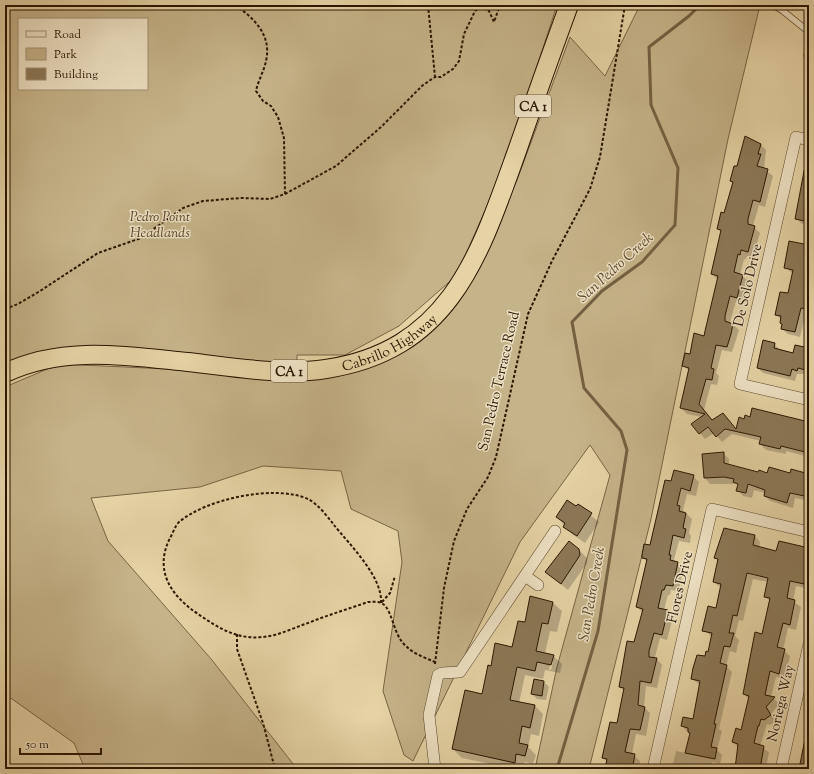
<svg xmlns="http://www.w3.org/2000/svg" width="814" height="774" font-family="'Sorts Mill Goudy',serif">
<style>
.green{fill:#c5b389;stroke:#776444;fill-rule:evenodd}
.shadow{fill:#0003;fill-rule:evenodd}
.lines{fill:none;stroke-linecap:round;stroke-linejoin:round}
.stream{stroke:#736041;stroke-width:3}
.building{fill:#8b7856;stroke:#291500}
.service-casing{stroke:#584429;stroke-width:7}
.minor-casing{stroke:#584429;stroke-width:12}
.trunk-casing{stroke:#291500;stroke-width:20}
.path{stroke:#291500;stroke-width:2;stroke-dasharray:3 2;stroke-linecap:butt}
.service{stroke:#eee2c4;stroke-width:5.5}
.minor{stroke:#eee2c4;stroke-width:11}
.trunk{stroke:#e5d3a5;stroke-width:18}
.labels{text-anchor:middle;stroke-width:3;stroke-linejoin:round;paint-order:stroke}
.shield{fill:#eee2c4;stroke:#64523b;stroke-width:1}
.shield-label{font-size:13px;font-weight:bold;fill:#291500}
.park-label{font-size:14px;font-style:italic;fill:#584429;stroke:#eee2c4}
.street-label{font-size:14px;fill:#291500;stroke:#eee2c4}
.water-label{font-size:15px;font-style:italic;fill:#5b472c;stroke:#eee2c4}
</style>
<rect width="100%" height="100%" fill="#e5d3a5"/>
<filter id="stains"><feTurbulence type="fractalNoise" baseFrequency=".005" numOctaves="4"/><feColorMatrix values="0 0 0 0 .2 0 0 0 0 .09 0 0 0 0 .02 0 0 0 .5 -.17"/></filter>
<radialGradient id="worn" r=".72"><stop offset=".6" stop-color="#630" stop-opacity="0"/><stop offset="1" stop-color="#630" stop-opacity=".3"/></radialGradient>
<!-- green -->
<path class="green" d="M5,5h552l-53,163 -48,108 -57,50 -54,29h-48v18l-202,-16 -90,22zM19,19h128v70h-128z
M640,5h120l-32,134 -77,380 -62,250h-54l22,-102 53,-192 -20,-30 -70,97 -107,219 -9,-6 -21,-64 19,-129 -4,-31 -47,-22 -10,-38 -78,-5 -63,21 -109,11 17,43 104,119 85,109h-212l-11,-26 -69,-49v-307l54,-23 110,5 139,10 97,-30 57,-53 55,-116 53,-143 35,39z"/>
<!-- shadow -->
<path class="shadow" d="M799,5h10v9z
M760,144l6,6 -2,19 9,7 -8,31 -6,-2 -6,21 7,7 -7,24 -6,-1 -2,4 -1,-1 -4,16 9,6 -6,22 -7,-2 -6,21 9,8 -3,10 -4,12 -10,-2 -6,23 3,3 -2,9 -6,-1 -7,26 8,10 11,-6 14,16h72v27l-23,-6v3l-20,-4 -6,-6 1,-3 -29,-7 -10,8 -8,-9 -9,6 -12,-14 9,-8 -15,-3 -6,-6 8,-37 -5,-5 20,-29 14,-57 -6,-6 10,-41 -4,-4 6,-15 9,-31 -2,-2 6,-13z
M807,161l2,1v151h-3l-6,24 -12,-3 -6,-5v-9l-6,-5 13,-20 4,-21 -7,-6 19,-23 4,-20 -7,-1 -6,-6z
M774,344l6,6 14,4 15,-5v25h-12l-2,7 -32,-8 -5,-5z
M723,453l6,6v6l30,8 50,6v22l-14,-3 -2,10 -23,-7 -5,-5v-3l-11,-3 -2,8 -9,-2 -5,-6 1,-4 -3,-2h-26l-5,-6z
M693,476l6,6 -3,14 -9,-2 -4,16 9,9 -3,14 2,3 -1,7 -11,-2 -5,19 9,9 -4,22 -8,-1 -1,5h-2l-4,15 9,7 -6,23 -7,-2 -5,19 7,8 -5,23 -11,-2 -2,21 6,6 -4,23 -10,-2 -4,20 8,7 -1,8h-33l2,-7 -5,-4 15,-34 6,-33 -4,-4 15,-43 8,-31 -6,-6 10,-45 -4,-4 7,-12 22,-63z
M578,505l21,17 -14,21 -13,-9 -15,-17z
M755,536l5,6 -1,6 18,4 32,-3v40l-13,-3 -3,15 8,6 -5,23 -8,-2 -5,22 7,6 -5,23 -9,-2 -5,20 9,6 -9,11 5,7 -6,4 -3,-1 -7,22 9,6 -3,17h-36l2,-6 4,1 3,-16 -6,-6 9,-11 7,-32 -5,-5 19,-59 8,-33 -6,-5 3,-15 -15,-3 -10,42 -4,-1 -4,16 4,4 -3,13 -6,-2 -4,15 6,6 -13,57 3,2 -5,19 5,5 -2,9 -8,-2 -1,7h-39l4,-18 10,2 4,-19 -8,-8 12,-6 6,-35 -8,-6 17,-26 3,-16 -8,-7 12,-21 5,-21 -7,-6 5,-21 -4,-4z
M579,550l8,8v5l-19,27 -22,-18z
M531,598l22,5 9,8 -5,21 -7,-1 -5,23 8,2 9,8 -2,9 -15,-3 -2,9 -18,-4 -6,28 16,3 8,8 -4,22 -8,-2 -3,13 8,8 -3,9 -8,-2 -2,7h-9l-52,-11 -9,-9 29,-54 9,-28 22,-19 12,-25zM551,661h2l-2,9h-2z
M544,682l5,5 -3,13 -9,-1 -5,-5z
M809,756v13h-7l-1,-5z"/>
<g class="lines">
<!-- stream -->
<path class="stream" d="M557,769l41,-138 29,-181 -6,-19 -37,-43 -12,-66 30,-31 40,-29 33,-37 3,-57 -27,-63 -2,-58 40,-31 11,-11"/>
</g>
<!-- building -->
<path class="building" d="M745,136l16,8 -3,10h3l-4,12 11,3 -8,33 -7,-2 -5,19v5l7,2 -7,26 -7,-2 -1,5 -2,-1 -4,18 9,3 -6,23 -7,-2 -5,20v5l8,3 -2,10 -4,13 -11,-2 -5,23 3,1 -2,11 -6,-1 -7,25 13,16 11,-7 13,16 3,-12 5,2 1,-4 5,2 2,-9 57,14v31l-28,-7 -1,3 -21,-5 2,-7 -36,-8 -9,8 -8,-10 -9,7 -8,-10 14,-10 -25,-6 9,-40 -7,-2 3,-13 5,1 4,-21 10,3 1,-5 13,-55 -7,-2 10,-44 -4,-1 4,-17 3,1 9,-31 -3,-1 4,-15h3z
M805,166h4v56l-14,-3z
M789,241l20,4v56l-2,8 -6,-1 -6,24 -14,-3 1,-5 -2,-1 1,-7 -6,-1 5,-23 8,1 5,-23 -9,-2z
M763,340l12,3 -1,5 19,5 2,-8 14,3v23l-11,-3 -1,3 -5,-2 -2,7 -33,-8z
M724,452v11l34,9 1,-2 8,3 2,-6 21,6 1,-4 18,5v23l-19,-4 -3,10 -23,-7 1,-6 -17,-6 -2,9 -10,-2 2,-7 -5,-2 1,-3 -10,-2 -20,1 -2,-24z
M674,470l20,5 -4,16 -9,-3 -4,17 3,1 -1,5 7,2 -3,15 3,1 -2,9 -11,-3 -4,20h2l-1,5 8,2 -5,24 -7,-1 -2,5h-2l-4,18 10,2 -6,25 -8,-2 -5,18v6l8,1 -6,25 -11,-2 -2,24 7,2 -2,10 -3,13 -10,-1 -5,23 10,2 -2,11 -1,4h-27l2,-10 -5,-1 8,-36 7,1 7,-35 -5,-1 8,-46 7,1 9,-33 -7,-2 11,-48 -5,-1v-3l2,-11 6,1 15,-65 6,1z
M567,500l9,6 2,-2 14,9 -15,23 -14,-9 2,-4 -9,-6z
M724,528l31,7 -2,10 23,6 3,-10 30,7 -3,12h2v8l-4,16 -14,-3 -3,17 8,2 -5,25 -7,-2 -6,24 8,2 -6,25 -9,-3 -5,24 10,2 -9,10 5,8 -7,5 -3,-1 -2,7h-1l-4,17 10,3 -4,23h-25l3,-25 -6,-2 4,-14 5,2 8,-34 -6,-2 12,-62 7,2 8,-36 -6,-1 4,-19 -21,-5 -10,43 -4,-1 -4,18h5l-4,14 -6,-1 -4,17 7,2 -13,59h2l-5,23 6,1 -2,11 -30,-6 5,-20 -2,-1v-4l-7,-2 2,-9 10,2 7,-38 -9,-2 2,-11 4,-13 8,1 1,-5 2,1 4,-19 -10,-2 6,-25 8,2 4,-19 1,-5 -8,-2 5,-23 -4,-1z
M569,541l10,8 1,6 -19,29 -16,-12z
M530,596l23,6 -5,22 -6,-1 -6,28 18,4 -3,10 -14,-3 -2,9 -18,-4 -7,33 25,5 -5,23 -8,-2 -3,17 9,2 -3,11 -9,-2 -1,9 -63,-14 13,-59 17,4 6,-29 3,1 4,-23 17,4 6,-26 7,1z
M534,679l10,2 -2,15 -11,-2z
M805,739h4v27l-9,-2z"/>
<g class="lines">
<!-- service casing -->
<g class="service-casing">
<path id="service" d="M773,5l10,6 26,21
M809,46l-2,10 2,3
M458,769h10"/>
</g>
<!-- minor casing -->
<g class="minor-casing">
<path id="minor" d="M809,140l-13,-3 -56,247 69,16
M525,576l13,9
M435,769l-6,-54 9,-40 4,-2 18,-1 95,-141
M653,769l59,-260 97,23
M781,769l28,-125"/>
</g>
<!-- trunk casing -->
<g class="trunk-casing">
<g id="trunk">
<path id="s1" d="M5,373c58,-28 122,-17 183,-11 45,5 93,14 138,7 125,-19 154,-115 191,-218 17,-49 34,-97 52,-146"/>
</g>
</g>
<!-- path -->
<path class="path" d="M235,5c19,13 37,30 31,56 -2,10 -8,20 -10,30l7,10 8,5 7,11 6,21 1,56
M428,5l7,72
M5,309l13,-5 22,-13 58,-38 43,-15 42,-30 20,-7 38,-3 29,1 15,-5 51,-28 45,-39 42,-42 12,-8h6l12,-8 6,-8 5,-27 11,-23 5,-4 9,4 5,11 5,-14 -2,-3
M382,602l8,-9 5,-17
M381,603c2,-26 -32,-59 -47,-78 -7,-9 -16,-21 -26,-26 -33,-15 -102,0 -129,23 -4,4 -6,11 -9,16 -16,32 0,57 28,76 19,13 39,26 64,23 16,-1 31,-9 46,-14 20,-8 40,-14 60,-21 5,0 11,-1 15,2 10,7 10,32 24,43 7,7 19,11 28,15
M237,634v15l26,74 12,46
M435,664l9,-76 10,-47 13,-32 21,-32 8,-20 32,-143 24,-53 38,-72 10,-32 25,-152"/>
<!-- service -->
<use href="#service" class="service"/>
<!-- minor -->
<use href="#minor" class="minor"/>
<!-- trunk -->
<use href="#trunk" class="trunk"/>
</g>
<g class="labels">
<!-- shield labels -->
<g class="shield">
<rect x="515" y="95" width="36" height="22" rx="3"/>
<rect x="271" y="360" width="36" height="22" rx="3"/>
</g>
<g class="shield-label">
<text x="533" y="111">CA 1</text>
<text x="289" y="376">CA 1</text>
</g>
<!-- park labels -->
<g class="park-label">
<text x="160" y="221">Pedro Point<tspan x="160" dy="16">Headlands</tspan></text>
</g>
<!-- street labels -->
<g class="street-label">
<text transform="translate(747 285) rotate(-77)" y="5">De Solo Drive</text>
<text dy="5" stroke="none"><textPath href="#s1" startOffset="394">Cabrillo Highway</textPath></text>
<text transform="translate(498 381) rotate(-77)" y="5">San Pedro Terrace Road</text>
<text transform="translate(679 587) rotate(-77)" y="5">Flores Drive</text>
<text transform="translate(780 703) rotate(-77)" y="5">Noriega Way</text>
</g>
<!-- water labels -->
<g class="water-label">
<text transform="translate(615 267) rotate(-42)" y="5">San Pedro Creek</text>
<text transform="translate(591 594) rotate(-80)" y="5">San Pedro Creek</text>
</g>
</g>
<!-- margin -->
<rect width="814" height="774" fill="none" stroke="#e5d3a5" stroke-width="20"/>
<rect x="6" y="6" width="802" height="762" fill="none" stroke="#291500" stroke-width="2"/>
<rect x="10" y="10" width="794" height="754" fill="none" stroke="#291500"/>
<!-- legend -->
<rect x="18" y="18" width="130" height="72" fill="#eee2c4" stroke="#9f9076"/>
<rect x="26" y="31" width="20" height="6" fill="#eee2c4" stroke="#9f9076"/>
<text x="54" y="38" font-size="12" fill="#291500">Road</text>
<rect x="26" y="48" width="20" height="12" fill="#c5b389" stroke="#9f9076"/>
<text x="54" y="58" font-size="12" fill="#291500">Park</text>
<rect x="26" y="68" width="20" height="12" fill="#8b7856" stroke="#9f9076"/>
<text x="54" y="78" font-size="12" fill="#291500">Building</text>
<!-- scale -->
<path d="M20 748v6h81v-6" fill="none" stroke="#291500" stroke-width="2"/>
<text x="26" y="748" font-size="12" fill="#291500" stroke="#eee2c4" stroke-width="3" paint-order="stroke">50 m</text>
<rect width="100%" height="100%" filter="url(#stains)"/>
<rect width="100%" height="100%" fill="url(#worn)"/>
</svg>
